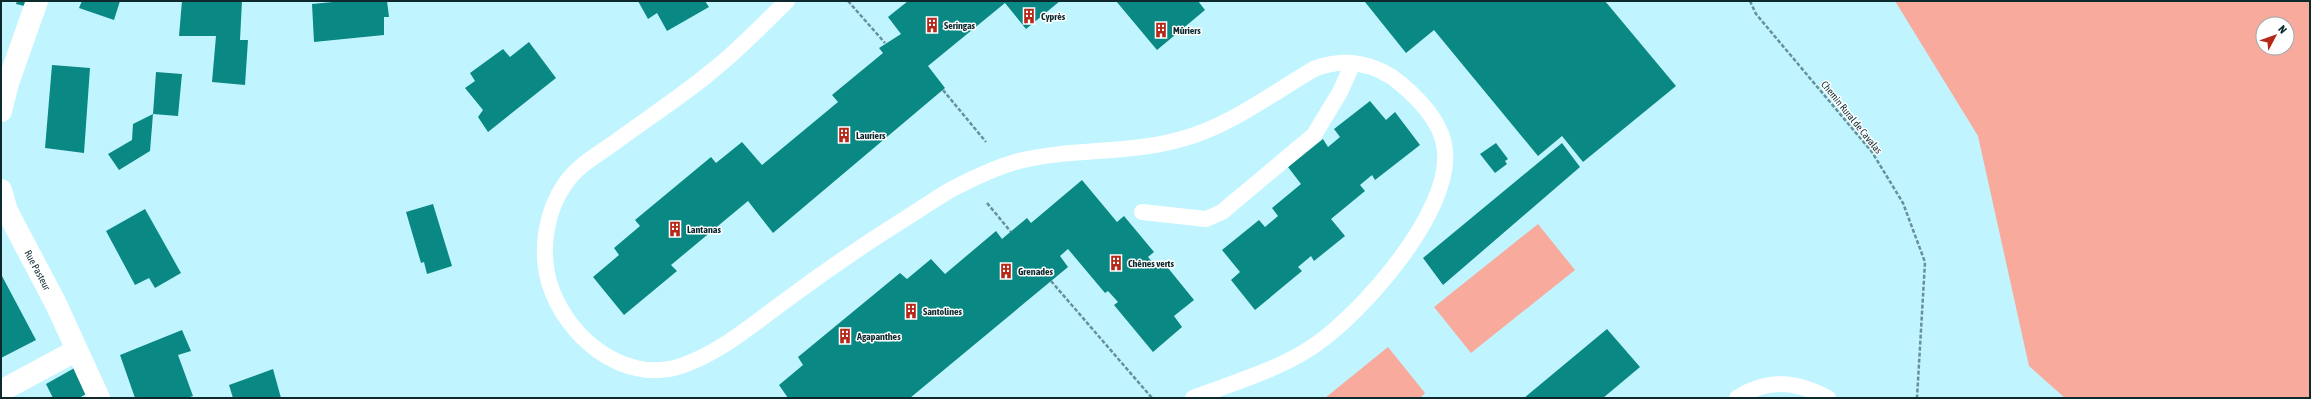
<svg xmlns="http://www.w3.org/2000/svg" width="2311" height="399" font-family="'Asap Condensed',sans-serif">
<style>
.green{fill:#f8aa9c;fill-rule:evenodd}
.building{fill:#0a8883}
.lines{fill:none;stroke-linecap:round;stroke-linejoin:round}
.path{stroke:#679098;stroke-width:2.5;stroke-dasharray:4 2;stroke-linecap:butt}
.service{stroke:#fff;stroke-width:16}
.minor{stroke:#fff;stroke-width:22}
.labels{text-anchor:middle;stroke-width:3;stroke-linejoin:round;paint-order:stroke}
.poi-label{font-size:10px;font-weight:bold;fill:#0d292e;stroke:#fff;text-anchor:start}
.street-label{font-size:10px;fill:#0d292e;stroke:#fff}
</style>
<rect width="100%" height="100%" fill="#c0f5ff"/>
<!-- green -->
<path class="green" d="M1895,1h415v397h-245l-36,-32 -51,-230zM2263,24h24v24h-24z
M1538,224l37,46 -104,83 -37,-46z
M1388,347l37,46 -5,5h-95z"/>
<!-- building -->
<path class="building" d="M17,1h14l-2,6 -13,-3z
M82,1h38l-6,19 -35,-12z
M182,1h60l-2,39h8l-3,45 -33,-3 4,-46h-37z
M343,1h44l2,16h-5v18l-70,7 -2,-38z
M638,1h67l4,6 -42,24 -10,-18 -9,6z
M908,1h152l-34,28 -21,-26 -77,63 17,22 -172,145 -25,-32 -77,64 6,6 -53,44 -31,-38 26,-22 -5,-7 26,-22 -5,-6 76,-63 5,6 26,-21 20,23 76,-63 -6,-7 51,-42 -4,-5 22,-14 -13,-17z
M1116,1h82l7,9 -48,40z
M1367,1h238l71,85 -93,76 -21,-26 -24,20 -104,-126 -28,23 -41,-51z
M529,42l27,36 -68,54 -10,-15 5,-7 -18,-22 10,-7 -5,-8 33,-24 7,8z
M52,65l38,3 -6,85 -39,-5z
M156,72l26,2 -4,42 -25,-2z
M1370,101l16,19 9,-8 25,33 -45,35 -3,-5 -12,10 5,6 -34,28 14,17 -31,25 -3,-5 -13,11 4,4 -47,39 -24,-30 9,-8 -18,-22 37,-30 6,7 13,-11 -6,-8 29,-24 -13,-17 35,-28 5,8 12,-10 -6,-8z
M153,114l-3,37 -31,19 -11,-16 24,-14 1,-16z
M1496,143l12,16 -3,2 2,3 -12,9 -15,-19z
M1562,143l18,24 -137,118 -20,-27z
M1082,180l35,42 7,-6 30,36 -6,5 10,12 6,-6 30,37 -20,16 8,11 -29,25 -39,-47 4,-3 -10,-11 -3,2 -37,-44 -8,7 8,11 -158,131h-122l-9,-13 24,-20 -5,-8 102,-84 7,6 24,-20 14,15 51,-43 6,8 25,-21 4,5z
M433,204l19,62 -25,8 -3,-12 -3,1 -15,-51z
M145,209l36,64 -26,15 -6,-10 -14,7 -29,-54z
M2,276l34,64 -35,18v-81z
M1607,329l33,38 -37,31h-79z
M182,330l9,21 -13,4 15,41 -6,2h-52l-15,-43z
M78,366l8,28 -7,4h-26l-7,-14z
M273,369l8,29h-48l-4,-13z"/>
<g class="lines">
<!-- path -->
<path class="path" d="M848,1l37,42
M1750,1l6,13 116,138 31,51 22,59 -8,136
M943,90l43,52
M987,203l24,29
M1051,281l101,117"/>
<!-- service -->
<path class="service" d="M787,1c-24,23 -48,49 -75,70 -31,26 -66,48 -98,72 -17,12 -37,23 -49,41 -19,27 -25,66 -16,98 16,54 74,103 132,84 41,-14 73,-43 108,-68 39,-29 80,-57 122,-83 16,-10 32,-22 49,-30 18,-9 40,-19 59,-24 52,-13 108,-7 159,-21 49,-12 93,-46 136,-71 30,-12 63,-6 87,15 19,16 42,40 44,67 6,61 -82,161 -130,194 -34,24 -83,38 -122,53
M1142,212l64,7 16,-7 92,-77 26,-43 13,-29
M1737,398c32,-20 59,-17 91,0"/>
<!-- minor -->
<path class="minor" d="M1,111l7,-28 29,-82
M1,190l6,21 49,93 43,94
M1,391l76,-41"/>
</g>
<!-- icons -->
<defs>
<g id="building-bare" transform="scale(1.2)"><path d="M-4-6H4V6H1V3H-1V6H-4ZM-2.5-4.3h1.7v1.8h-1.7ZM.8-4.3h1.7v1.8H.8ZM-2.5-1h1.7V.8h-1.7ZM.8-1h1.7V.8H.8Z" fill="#b62819" stroke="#fff" stroke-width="2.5" paint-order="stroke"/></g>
</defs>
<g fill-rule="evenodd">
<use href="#building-bare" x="1029" y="16"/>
<use href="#building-bare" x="932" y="25"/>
<use href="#building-bare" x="1161" y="30"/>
<use href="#building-bare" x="844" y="135"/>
<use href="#building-bare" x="675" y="229"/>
<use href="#building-bare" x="1116" y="263"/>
<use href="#building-bare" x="1006" y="271"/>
<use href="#building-bare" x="911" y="311"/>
<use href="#building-bare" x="845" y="336"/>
</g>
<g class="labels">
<!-- poi labels -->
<g class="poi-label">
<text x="1041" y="20">Cyprès</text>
<text x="944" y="29">Seringas</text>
<text x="1173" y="34">Mûriers</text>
<text x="856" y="139">Lauriers</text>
<text x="687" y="233">Lantanas</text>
<text x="1128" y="267">Chênes verts</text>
<text x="1018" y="275">Grenades</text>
<text x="923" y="315">Santolines</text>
<text x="857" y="340">Agapanthes</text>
</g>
<!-- street labels -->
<g class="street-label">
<text transform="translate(1852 117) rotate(51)" y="4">Chemin Rural de Cavalas</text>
<text transform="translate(38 270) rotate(62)" y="4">Rue Pasteur</text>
</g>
</g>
<!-- border -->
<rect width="2311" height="399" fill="none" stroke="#0d292e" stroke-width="4"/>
<!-- north arrow -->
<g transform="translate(2275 36) rotate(49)"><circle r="19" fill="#ffffff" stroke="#9ea9ab"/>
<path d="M0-3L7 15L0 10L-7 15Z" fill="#b62819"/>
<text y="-6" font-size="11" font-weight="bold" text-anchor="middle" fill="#0d292e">N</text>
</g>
</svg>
